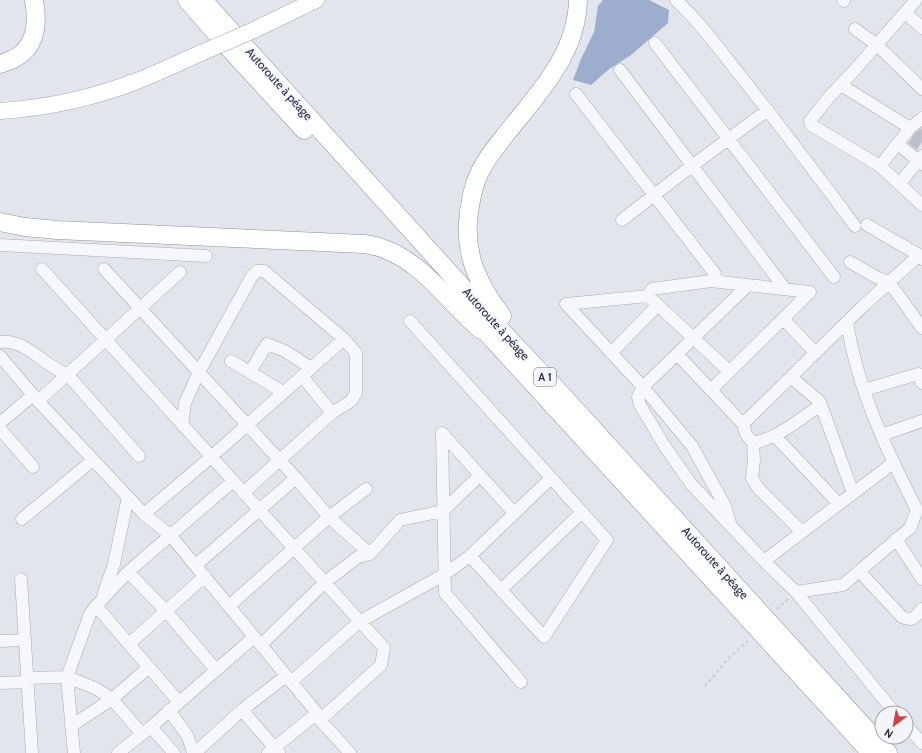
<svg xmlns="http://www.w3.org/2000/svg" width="922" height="753" font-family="Cabin,sans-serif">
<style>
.water{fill:#9cadce}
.building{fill:#bdc0cc}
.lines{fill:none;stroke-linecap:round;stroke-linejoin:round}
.minor-casing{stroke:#a7abb7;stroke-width:13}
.major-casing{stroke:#a1a7b9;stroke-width:17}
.highway-casing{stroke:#8990a4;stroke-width:19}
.path{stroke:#c1c3cb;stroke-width:1.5;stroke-dasharray:3 3;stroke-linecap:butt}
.minor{stroke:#f6f7fa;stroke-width:12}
.major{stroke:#fff;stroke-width:16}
.highway{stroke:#fff;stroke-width:18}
.major-bridge-casing{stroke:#a1a7b9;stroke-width:17;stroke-linecap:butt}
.major-bridge{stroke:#fff;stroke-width:16}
.labels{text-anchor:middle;stroke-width:3.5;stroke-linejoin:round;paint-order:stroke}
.shield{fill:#f3f5f9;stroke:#666b7c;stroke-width:1}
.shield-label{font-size:11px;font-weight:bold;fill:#293046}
.street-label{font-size:12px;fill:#293046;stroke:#f3f5f9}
</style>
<rect width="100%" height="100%" fill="#e3e5ec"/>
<!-- water -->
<path class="water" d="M603,0h46l20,10 -1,13 -37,32 -23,15 -17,15 -18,-5 8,-21 13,-27 4,-26z"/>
<!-- building -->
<path class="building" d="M922,128v14l-5,8 -9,-7 7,-10z"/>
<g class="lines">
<!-- minor casing -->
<g class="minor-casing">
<path id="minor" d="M676,0c24,22 43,49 63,74 40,50 78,101 116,152
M843,0l1,1
M916,0l-65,74 -22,23 -19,24 1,4 69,41 42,39
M906,13l16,15
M855,29l22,16 45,44
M655,43l179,234
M620,70l163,216
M841,85l69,43
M576,94l139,180
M898,144l24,20
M880,166l30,-38 12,-10
M900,183l22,-27
M622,220l71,-55 75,-55
M867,225l52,30 3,4
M0,245l206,11
M850,262l26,15 13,5 33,46
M42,269l342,379 -3,17 -61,55
M104,269l192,209 33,39 41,37
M747,286l-104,101 -5,10 2,8 24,40 27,39 73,77 32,31 99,121
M648,296l4,-7 59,-8 99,11
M566,304l77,83 49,59 33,60 5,17
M566,304l82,-8 81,75
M783,319l33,34
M410,321l197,219 -63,97 -74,-81
M0,342c27,-3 43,24 67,32l72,82
M611,353l47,-48
M677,354l66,70 3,10 7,9 1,17 -2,18 6,10 44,44
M0,356l38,45 106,113 27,22 146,177 3,7 30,33
M231,361l52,31
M250,372l17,-28 18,7 26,17
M302,376l30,37
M791,377l29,25 33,91
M711,390l99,-98
M864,390l54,-16 4,9
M38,401l142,-129
M0,423l33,-28
M743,424l118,-116 58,-53
M182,425l3,-22 14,-31 53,-96 5,-5h7l80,68
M0,429l33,38
M442,433l3,160 76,89
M442,433l72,80
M882,435l40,-14
M775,436l64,68
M753,443c26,-5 46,-24 68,-38
M144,514l67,-57 133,-118 12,14v40l-5,8 -19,12 -89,80
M22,519l71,-59
M896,539l26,40
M764,561l129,-98
M196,565l100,-87
M859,571l43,46c11,5 13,0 20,-8
M128,572l38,39 50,59
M21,579l11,174
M501,590l81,-78
M796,592l47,-7 67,-57 7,-18c-30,-59 -60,-122 -70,-188
M103,596l11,-32 14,-67
M96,606l32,-34 105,-91
M229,606l100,-89 37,-28
M0,641l25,-1
M129,644l76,-68
M261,645l63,-62 34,-26 12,-3 30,-34 43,-9 37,-36
M27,678l40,-1 28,11 17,11 30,35
M291,682l68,-60 86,-48 25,-18 81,-78
M0,683l27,-1
M169,710l19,27 5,16
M242,710l37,43
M906,725l16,18
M71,726l41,-27 37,-32
M151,727l23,26
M74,753l-7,-76 23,-63 6,-8 83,96
M118,753l33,-26 103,-90
M195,753l47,-43 44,-34
M268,753l49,-40"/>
</g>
<!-- major casing -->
<g class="major-casing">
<path id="major" d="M254,30l62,-30
M0,111c46,-3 93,-13 137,-30 21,-8 43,-19 64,-28"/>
</g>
<!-- highway casing -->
<g class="highway-casing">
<path id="highway" d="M187,0l39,45 78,85
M203,0l309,342 51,54 325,357
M0,64c5,-2 10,-3 15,-6 22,-12 23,-36 19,-58
M0,222l25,5 32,3 307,14c8,1 16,3 23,6 39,16 63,54 94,80
M502,316c-24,-32 -39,-62 -33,-104 2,-13 4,-26 10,-38 6,-15 17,-27 27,-40 32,-40 71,-80 72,-134
M474,318l21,24 376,411"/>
</g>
<!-- path -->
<path class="path" d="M777,609l11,-10
M705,686l25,-29 18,-16"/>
<!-- minor -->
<use href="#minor" class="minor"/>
<!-- major -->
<use href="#major" class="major"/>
<!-- highway -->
<use href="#highway" class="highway"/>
<!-- major-bridge casing -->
<g class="major-bridge-casing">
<path id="major-bridge" d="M201,53l53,-23"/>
</g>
<!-- major-bridge -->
<use href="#major-bridge" class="major-bridge"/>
</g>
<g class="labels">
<!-- shield labels -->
<rect class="shield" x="534" y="368" width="22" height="18" rx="3"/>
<g class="shield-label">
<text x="545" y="381">A 1</text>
</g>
<!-- street labels -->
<g class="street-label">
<text transform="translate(279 84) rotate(48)" y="4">Autoroute à péage</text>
<text transform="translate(496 324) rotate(48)" y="4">Autoroute à péage</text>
<text transform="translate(715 563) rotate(48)" y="4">Autoroute à péage</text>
</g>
</g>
<!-- north arrow -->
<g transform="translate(894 725) rotate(212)"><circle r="19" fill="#f3f5f9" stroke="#a2a6b1"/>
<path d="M0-3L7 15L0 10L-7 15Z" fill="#d84143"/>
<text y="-6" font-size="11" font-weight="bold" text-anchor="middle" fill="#293046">N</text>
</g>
</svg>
